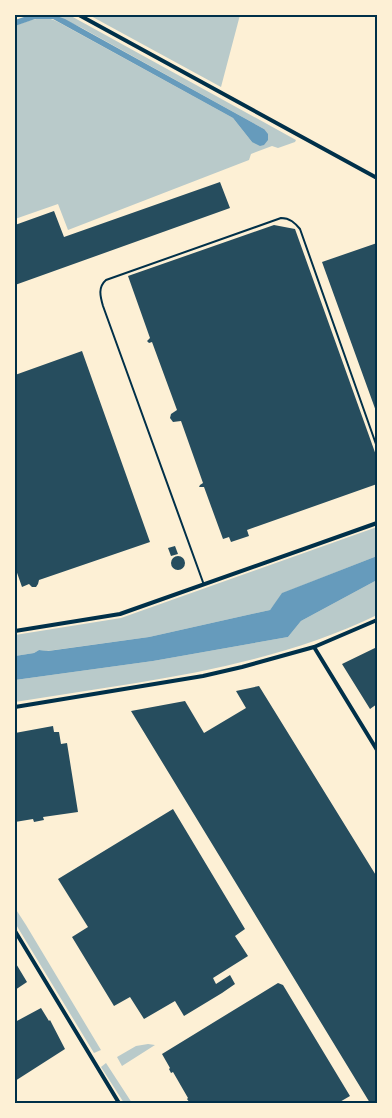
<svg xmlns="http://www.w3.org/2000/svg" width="392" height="1118" font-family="Poppins,sans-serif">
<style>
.green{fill:#b9caca}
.water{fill:#669bbc}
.building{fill:#264d5e}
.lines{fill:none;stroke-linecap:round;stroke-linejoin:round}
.service{stroke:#003049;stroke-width:2}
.minor{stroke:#003049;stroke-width:4}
.neatline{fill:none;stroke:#003049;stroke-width:2}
</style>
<rect width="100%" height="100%" fill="#fdf0d5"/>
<!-- green -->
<path class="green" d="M54,15l17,1 225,124 -1,2 -17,6 -6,-2 -21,8 -2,6 -181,70 -10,-26 -43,15v-193c14,-5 28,-12 43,-4l175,96 19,24 12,-13 -182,-101z
M89,15h151l-19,72z
M377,527v29l-94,37 -13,17 -121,27 -102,14 -8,-1 -5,3 -19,3v-21l106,-17z
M377,580v35c-114,55 -239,67 -362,87v-22l138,-19 135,-24 13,-16z
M15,908l11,17 75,125 -7,3 -79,-130z
M148,1044l7,1 -33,21 -5,-9 19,-11z
M106,1063l26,40h-8l-23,-36z"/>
<!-- water -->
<path class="water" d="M30,15h24l11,4 199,110 4,5v6l-4,5 -4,1 -8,-4 -19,-24 -180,-99h-18l-20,7v-6z
M377,556v24l-76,41 -13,16 -135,24 -138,19v-24l19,-3 5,-3 9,1 101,-14 121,-27 12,-17z"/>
<!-- building -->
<path class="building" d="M220,182l10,26 -215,77v-60l39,-14 10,26z
M274,225l21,4 82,229v26l-130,46 2,6 -18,6 -2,-5 -6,2 -19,-52h-5l1,-2 3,-2 -22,-62 -8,1 -3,-4 1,-4 6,-4 -25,-68 -3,1 -2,-2 3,-3 -22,-62z
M377,243v171l-55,-152z
M82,351l68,191 -111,38 -1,4 -2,3h-4l-3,-3 -7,3 -7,-20v-192z
M175,546l3,8 -7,2 -3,-8z
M171 563a7 7 0 1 1 14 0a7 7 0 1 1-14 0Z
M377,647v57l-7,5 -28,-45z
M259,686l118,191v226h-7l-239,-392 54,-10 19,32 42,-25 -10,-17z
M53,726l1,6h5l2,12 6,-1 11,69 -35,5 1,3 -10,2 -1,-3 -18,3v-89z
M173,809l72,120 -10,7 13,20 -35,22 3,6 14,-9 5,9 -13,9 -38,23 -9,-15 -31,18 -14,-22 -16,9 -42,-69 16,-10 -30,-48z
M15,962l12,20 -12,8z
M278,983l5,2 67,111 -12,7h-148l-3,-4 1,-1 -15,-26 -2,1 -2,-4 1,-1 -8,-14z
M41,1008l8,13 1,-1 15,29 -50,32v-59z"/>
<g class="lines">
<!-- service -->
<path class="service" d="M204,585l-101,-279c-3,-10 -5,-19 3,-26l175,-62c9,0 14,5 19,11l77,218"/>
<!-- minor -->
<path class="minor" d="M79,15l298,163
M15,631l105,-17 257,-91
M314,647l63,103
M15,707l188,-31 39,-9 72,-20 63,-27
M15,931l104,172"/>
</g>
<!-- border -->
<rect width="392" height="1118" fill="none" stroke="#fdf0d5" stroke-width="32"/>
<rect x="16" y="16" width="360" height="1086" class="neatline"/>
</svg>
